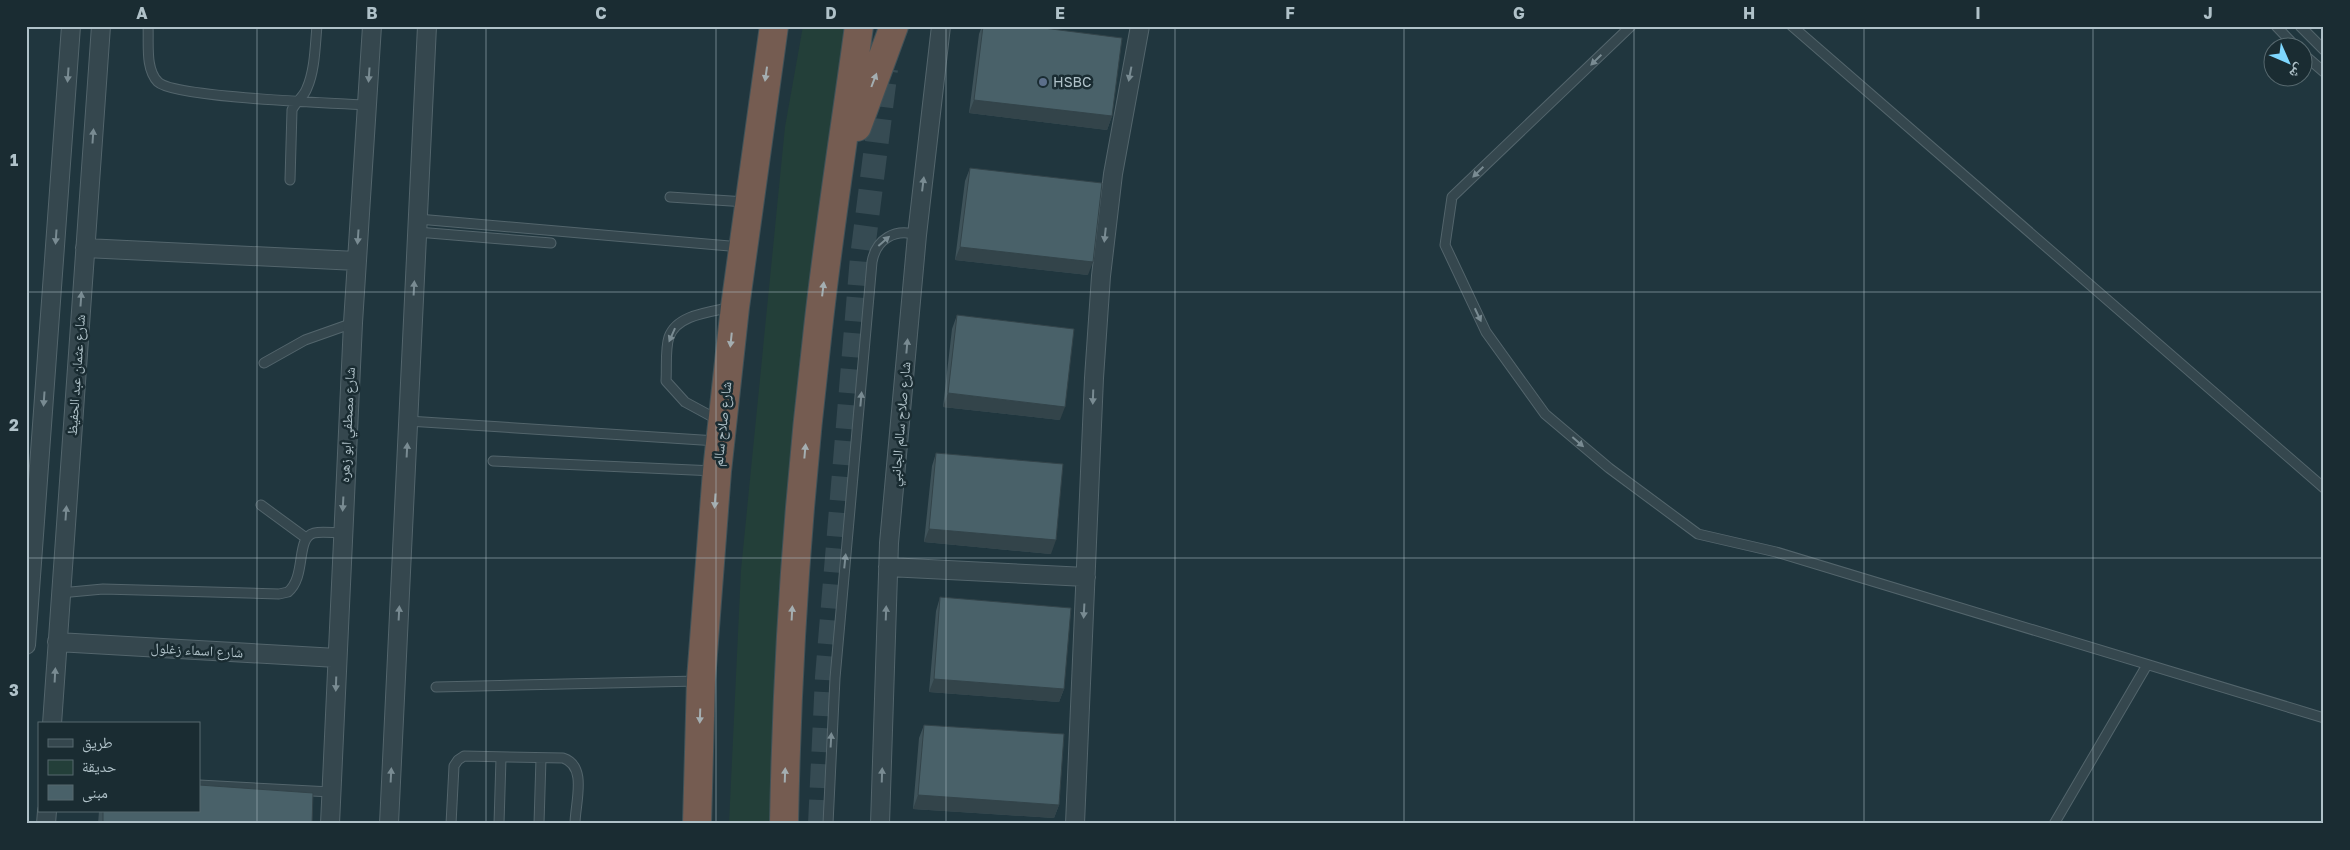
<svg xmlns="http://www.w3.org/2000/svg" width="2350" height="850" font-family="'Golos Text','Noto Naskh Arabic',sans-serif">
<style>
.green{fill:#233f39}
.lines{fill:none;stroke-linecap:round;stroke-linejoin:round}
.secondary-tunnel{stroke:#364b53;stroke-width:24;stroke-dasharray:24 12;stroke-linecap:butt}
.lane-casing{stroke:#53656c;stroke-width:11}
.street-casing{stroke:#53656c;stroke-width:20}
.highway-casing{stroke:#405258;stroke-width:30}
.lane{stroke:#35474e;stroke-width:9}
.street{stroke:#35474e;stroke-width:18}
.highway{stroke:#755c51;stroke-width:28}
.wall{fill:#3f535a}
.shaded-wall{fill:#33444a}
.building{fill:#496169;stroke:#33444a}
.oneway{fill:#798b92}
.oneway2{fill:#a4aeb1}
.grid{fill:none;stroke:#b0c2c9;stroke-width:1;stroke-opacity:0.55}
.service-dot{fill:#5c6f8a;stroke:#1a2c32;stroke-width:2}
.labels{text-anchor:middle;stroke-width:5;stroke-linejoin:round;paint-order:stroke}
.poi-label{font-size:14px;fill:#b0c2c9;stroke:#1a2c32;text-anchor:start}
.street-label{font-size:14px;fill:#b0c2c9;stroke:#1a2c32}
.neatline{fill:none;stroke:#b0c2c9;stroke-width:2}
.grid-label{font-size:16px;text-anchor:middle;font-weight:bold;fill:#b0c2c9}
</style>
<rect width="100%" height="100%" fill="#20363e"/>
<!-- green -->
<path class="green" d="M803,26h44l-75,798h-43l12,-254 44,-443z"/>
<g class="lines">
<!-- secondary-tunnel -->
<path class="secondary-tunnel" d="M820,824l7,-147 35,-420 24,-188"/>
<!-- lane casing -->
<g class="lane-casing">
<path id="lane" d="M148,26c1,17 -3,43 10,56 17,16 177,21 209,23
M1631,26l-179,171 -7,48 41,87 59,82 64,54 89,66 78,18 548,166
M1792,26l532,462
M2276,26l21,22
M2300,26l24,24
M2302,53l22,19
M290,180l2,-70c4,-9 12,-13 15,-22 8,-18 8,-42 10,-62
M670,197l76,5
M418,219l323,28
M417,232l134,11
M264,363l41,-23 48,-17
M408,421l309,20
M720,421l-35,-19 -19,-21c1,-14 -1,-32 3,-44 8,-23 43,-25 63,-30
M493,461l222,10
M261,505l45,33
M60,593l43,-4 176,5 9,-2c19,-16 7,-54 26,-59 8,-2 19,0 28,0
M436,687l262,-6
M199,785l132,7
M451,824l3,-58 4,-6 6,-4 99,2c25,8 12,45 12,66
M499,824l2,-66
M539,824l2,-66
M828,824l7,-146 37,-416c4,-23 23,-34 45,-27
M2054,824l93,-159"/>
</g>
<!-- street casing -->
<g class="street-casing">
<path id="street" d="M85,248l272,13
M888,567l198,10
M57,642l280,16
M26,645l45,-619
M52,724l49,-698
M46,824l1,-13
M330,824l23,-501 19,-297
M389,824l38,-798
M880,824l9,-281 28,-308 24,-209
M1075,824l19,-446 7,-102 12,-102 27,-148"/>
</g>
<!-- highway casing -->
<g class="highway-casing">
<path id="highway" d="M857,127l37,-101
M697,824l4,-144 16,-209 18,-164 39,-281
M784,824c3,-163 14,-325 33,-486 11,-104 28,-208 42,-312"/>
</g>
<!-- lane -->
<use href="#lane" class="lane"/>
<!-- street -->
<use href="#street" class="street"/>
<!-- highway -->
<use href="#highway" class="highway"/>
</g>
<!-- wall -->
<path class="wall" d="M982,26h46l84,90 -5,14 -138,-17 10,-79z
M970,168l118,107 -133,-15 10,-79z
M957,315l103,105 -117,-13 9,-78z
M936,453l115,101 -127,-12 8,-76z
M940,597l124,92 -5,13 -130,-10 7,-81z
M924,725l135,80 -5,13 -141,-9 6,-71z
M99,811h100l113,13h-214z"/>
<!-- shaded-wall -->
<path class="shaded-wall" d="M974,100l138,16 -5,14 -138,-17z
M960,247l133,15 -5,13 -133,-15z
M948,393l117,14 -5,13 -117,-13z
M929,529l127,11 -5,14 -127,-12z
M934,679l130,10 -5,13 -130,-10z
M918,795l141,10 -5,13 -141,-9z"/>
<!-- building -->
<path class="building" d="M983,26h45l94,12 -10,78 -138,-16z
M970,168l132,15 -9,79 -133,-15z
M957,315l117,14 -9,78 -117,-14z
M936,453l127,11 -7,76 -127,-11z
M940,597l131,11 -7,81 -130,-10z
M924,725l140,9 -5,71 -141,-10z
M199,785l114,8 -1,31h-209v-13h96z"/>
<!-- one-way arrows -->
<defs><path id="oneway-solid" d="M-6-.8H1V-3.2L6.5 0L1 3.2V.8H-6Z" transform="scale(1.25)"/></defs>
<g class="oneway">
<use href="#oneway-solid" transform="translate(1596 60) rotate(136)"/>
<use href="#oneway-solid" transform="translate(1130 74) rotate(101)"/>
<use href="#oneway-solid" transform="translate(68 75) rotate(94)"/>
<use href="#oneway-solid" transform="translate(369 75) rotate(94)"/>
<use href="#oneway-solid" transform="translate(93 136) rotate(-86)"/>
<use href="#oneway-solid" transform="translate(1478 172) rotate(136)"/>
<use href="#oneway-solid" transform="translate(923 184) rotate(-83)"/>
<use href="#oneway-solid" transform="translate(1105 235) rotate(96)"/>
<use href="#oneway-solid" transform="translate(56 237) rotate(94)"/>
<use href="#oneway-solid" transform="translate(358 237) rotate(94)"/>
<use href="#oneway-solid" transform="translate(884 241) rotate(-41)"/>
<use href="#oneway-solid" transform="translate(414 288) rotate(-87)"/>
<use href="#oneway-solid" transform="translate(81 299) rotate(-86)"/>
<use href="#oneway-solid" transform="translate(1478 315) rotate(65)"/>
<use href="#oneway-solid" transform="translate(672 335) rotate(114)"/>
<use href="#oneway-solid" transform="translate(907 346) rotate(-85)"/>
<use href="#oneway-solid" transform="translate(1093 397) rotate(92)"/>
<use href="#oneway-solid" transform="translate(44 399) rotate(94)"/>
<use href="#oneway-solid" transform="translate(861 399) rotate(-85)"/>
<use href="#oneway-solid" transform="translate(1578 442) rotate(41)"/>
<use href="#oneway-solid" transform="translate(407 450) rotate(-87)"/>
<use href="#oneway-solid" transform="translate(343 504) rotate(93)"/>
<use href="#oneway-solid" transform="translate(66 513) rotate(-86)"/>
<use href="#oneway-solid" transform="translate(845 561) rotate(-84)"/>
<use href="#oneway-solid" transform="translate(1084 611) rotate(93)"/>
<use href="#oneway-solid" transform="translate(399 613) rotate(-87)"/>
<use href="#oneway-solid" transform="translate(886 613) rotate(-88)"/>
<use href="#oneway-solid" transform="translate(55 675) rotate(-87)"/>
<use href="#oneway-solid" transform="translate(336 684) rotate(92)"/>
<use href="#oneway-solid" transform="translate(831 740) rotate(-87)"/>
<use href="#oneway-solid" transform="translate(391 775) rotate(-87)"/>
<use href="#oneway-solid" transform="translate(882 775) rotate(-88)"/>
</g>
<g class="oneway2">
<use href="#oneway-solid" transform="translate(766 74) rotate(98)"/>
<use href="#oneway-solid" transform="translate(874 80) rotate(-69)"/>
<use href="#oneway-solid" transform="translate(823 289) rotate(-83)"/>
<use href="#oneway-solid" transform="translate(731 340) rotate(96)"/>
<use href="#oneway-solid" transform="translate(805 451) rotate(-85)"/>
<use href="#oneway-solid" transform="translate(715 501) rotate(94)"/>
<use href="#oneway-solid" transform="translate(792 613) rotate(-87)"/>
<use href="#oneway-solid" transform="translate(700 716) rotate(92)"/>
<use href="#oneway-solid" transform="translate(785 775) rotate(-88)"/>
</g>
<!-- grid -->
<path class="grid" d="M257,26v798M486,26v798M716,26v798M946,26v798M1175,26v798M1404,26v798M1634,26v798M1864,26v798M2093,26v798M26,292h2298M26,558h2298"/>
<!-- markers -->
<circle class="service-dot" cx="1043" cy="82" r="5"/>
<g class="labels">
<!-- poi labels -->
<g class="poi-label">
<text x="1053" y="87">HSBC</text>
</g>
<!-- street labels -->
<g class="street-label">
<text transform="translate(76 375) rotate(-86)" y="5">شارع عثمان عبد الحفيظ</text>
<text transform="translate(722 424) rotate(-84)" y="5">شارع صلاح سالم</text>
<text transform="translate(900 424) rotate(-85)" y="5">شارع صلاح سالم الجانبي</text>
<text transform="translate(347 425) rotate(-87)" y="5">شارع مصطفي ابو زهره</text>
<text transform="translate(197 650) rotate(3)" y="5">شارع اسماء زغلول</text>
</g>
</g>
<!-- border -->
<rect width="2350" height="850" fill="none" stroke="#1a2c32" stroke-width="55"/>
<!-- legend -->
<rect x="38" y="722" width="162" height="90" fill="#1a2c32" stroke="#56686e"/>
<rect x="48" y="739" width="25" height="8" fill="#35474e" stroke="#56686e"/>
<text x="82" y="748" font-size="15" fill="#b0c2c9">طريق</text>
<rect x="48" y="760" width="25" height="15" fill="#233f39" stroke="#56686e"/>
<text x="82" y="772" font-size="15" fill="#b0c2c9">حديقة</text>
<rect x="48" y="785" width="25" height="15" fill="#496169" stroke="#56686e"/>
<text x="82" y="798" font-size="15" fill="#b0c2c9">مبنى</text>
<!-- north arrow -->
<g transform="translate(2288 62) rotate(135)"><circle r="24" fill="#1a2c32" stroke="#56686e"/>
<path d="M0-4L9 19L0 12L-9 19Z" fill="#7fd8ff"/>
<text y="-8" font-size="14" font-weight="bold" text-anchor="middle" fill="#b0c2c9">ش</text>
</g>
<rect x="28" y="28" width="2294" height="794" class="neatline"/>
<g class="grid-label">
<text x="142" y="19">A</text>
<text x="372" y="19">B</text>
<text x="601" y="19">C</text>
<text x="831" y="19">D</text>
<text x="1060" y="19">E</text>
<text x="1290" y="19">F</text>
<text x="1519" y="19">G</text>
<text x="1749" y="19">H</text>
<text x="1978" y="19">I</text>
<text x="2208" y="19">J</text>
<text x="14" y="166">1</text>
<text x="14" y="431">2</text>
<text x="14" y="696">3</text>
</g>
</svg>
